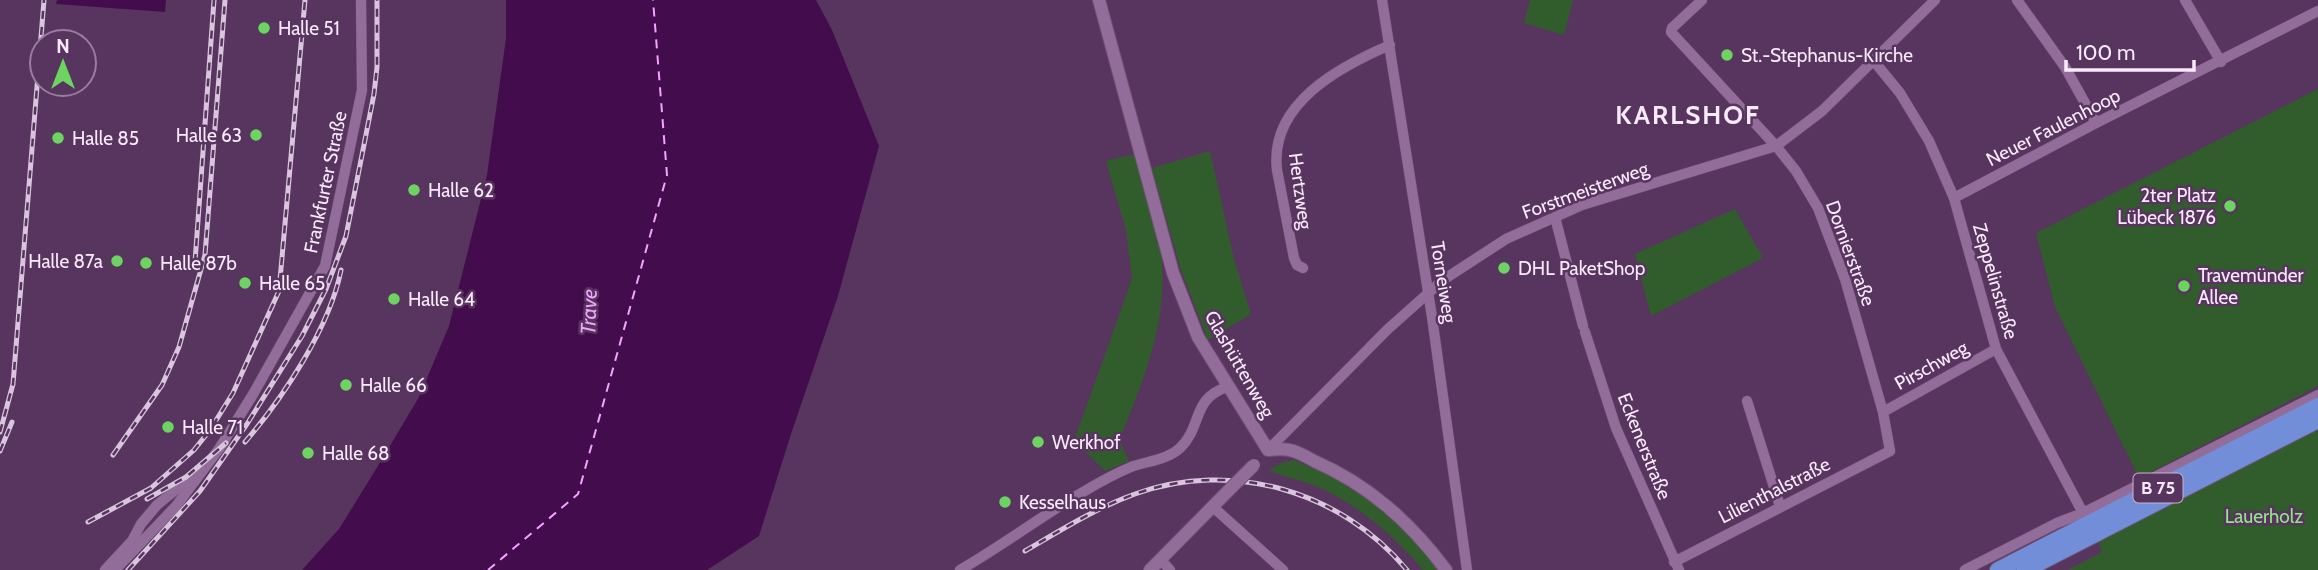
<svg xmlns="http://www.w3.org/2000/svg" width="2318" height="570" font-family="Cabin,sans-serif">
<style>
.green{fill:#315d2c}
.water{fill:#430c4c}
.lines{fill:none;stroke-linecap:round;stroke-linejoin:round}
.ferry{stroke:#f2a4ff;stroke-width:2;stroke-dasharray:9 7;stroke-linecap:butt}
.minor-casing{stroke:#6e5173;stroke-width:11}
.tertiary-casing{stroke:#6e5173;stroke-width:14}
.trunk-casing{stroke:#6e5173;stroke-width:18}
.minor{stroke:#936d9a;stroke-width:10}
.tertiary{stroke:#936d9a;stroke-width:12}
.trunk{stroke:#728ed8;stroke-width:16}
.rail-casing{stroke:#d9c5dd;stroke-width:5}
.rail{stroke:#58355e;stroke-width:2.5;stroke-dasharray:8;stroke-linecap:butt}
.tertiary-bridge-casing{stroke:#6e5173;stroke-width:14;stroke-linecap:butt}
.tertiary-bridge{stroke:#936d9a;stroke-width:12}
.poi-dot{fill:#6dd361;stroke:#58355e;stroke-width:2.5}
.labels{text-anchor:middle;stroke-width:5;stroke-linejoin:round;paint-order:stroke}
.shield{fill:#58355e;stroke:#cab4ce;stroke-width:2}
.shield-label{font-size:18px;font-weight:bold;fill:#fbeafe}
.poi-label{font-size:19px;fill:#fbeafe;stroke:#58355e;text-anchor:start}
.street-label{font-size:19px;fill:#fbeafe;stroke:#58355e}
.park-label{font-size:19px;fill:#93e589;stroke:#58355e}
.water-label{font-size:21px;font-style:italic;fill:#f2a4ff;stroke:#58355e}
.district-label{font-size:26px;font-weight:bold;letter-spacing:2px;fill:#fbeafe;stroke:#58355e}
</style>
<rect width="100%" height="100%" fill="#58355e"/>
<!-- green -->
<path class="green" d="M1530,0h43l-9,35 -40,-12z
M2318,89v297l-179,92 -84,-171 -19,-74z
M1210,151l24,108 17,55 -43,26 -27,-70 -29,-102z
M1135,154c8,31 20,62 25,94 11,65 -16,133 -41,192l10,21 -24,10 -31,-30 58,-162 -6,-49 -20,-69z
M1735,209l28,49 -112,58 -16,-62z
M2318,429v141h-250l34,-18 -4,-10z
M1293,460c30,10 76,36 99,57 17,16 32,35 47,53h-16c-28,-34 -71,-71 -113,-86 -14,-5 -28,-7 -41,-14l12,-7z"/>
<!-- water -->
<path class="water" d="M57,0h109l-1,12 -109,-8z
M506,0h310l16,30 47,116 -41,150 -48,141 -31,99 -52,34h-405l37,-41 42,-68 38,-64 30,-71 38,-151 19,-137z"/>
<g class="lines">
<!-- ferry -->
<path class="ferry" d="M488,570l90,-76 89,-319 -14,-175"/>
<!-- minor casing -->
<g class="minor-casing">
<path id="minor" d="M1382,0l50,317 35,253
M2017,0l48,67 31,56
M2185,0l36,62
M1873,60l27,33 29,48 25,57 42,151 87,164
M1954,198l142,-75 222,-112
M1555,217l28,109
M1303,268l-6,-3 -3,-7 -17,-88c-8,-66 62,-103 113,-125
M1585,332l31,96 63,142
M1747,401l33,105
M1883,412l113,-63
M1268,450l120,-121 55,-49 63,-41 76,-34 194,-59 46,-35 113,-111
M1213,507l70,63
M1161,560l9,10
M1674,562l216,-111 -7,-39 -38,-133 -27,-71 -22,-37 -20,-25 -105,-114 1,-4 30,-28
M105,570l27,-29 9,-17 16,-19 38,-31
M115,570l61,-64 43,-57 33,-53 73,-130 37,-176 -1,-90
M960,570c42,-24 81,-54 123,-78 15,-9 31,-18 48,-25 16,-6 36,-7 49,-19 23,-22 11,-49 47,-61
M1965,570l92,-47 26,-10 235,-118"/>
</g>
<!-- tertiary casing -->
<g class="tertiary-casing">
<path id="tertiary" d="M1099,0l74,273 25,64 70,113
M1268,450c6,0 15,-2 21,0 8,1 18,7 25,11 55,24 96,61 132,109
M1150,570l81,-82"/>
</g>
<!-- trunk casing -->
<g class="trunk-casing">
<path id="trunk" d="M1998,570l320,-164
M2025,570l293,-150"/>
</g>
<!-- minor -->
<use href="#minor" class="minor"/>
<!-- tertiary -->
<use href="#tertiary" class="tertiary"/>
<!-- trunk -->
<use href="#trunk" class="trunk"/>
<!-- rail casing -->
<g class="rail-casing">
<path id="rail" d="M195,262l19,-262
M0,432l13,-48 31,-384
M245,442c38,-44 85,-115 96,-172
M0,451l12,-29
M113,455l49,-70 17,-38 26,-92 20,-255
M147,499l39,-22 40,-34
M88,522l63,-34 43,-38 16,-20 23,-37 46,-102 26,-291
M1025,551c36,-21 71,-43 110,-57 97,-35 206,-3 272,76
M128,570l72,-79 47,-67 55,-88 24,-47 20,-53 28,-142 3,-27v-67"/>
</g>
<!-- rail -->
<use href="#rail" class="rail"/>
<!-- tertiary-bridge casing -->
<g class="tertiary-bridge-casing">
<path id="tertiary-bridge" d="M1231,488l23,-23"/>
</g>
<!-- tertiary-bridge -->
<use href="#tertiary-bridge" class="tertiary-bridge"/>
</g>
<!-- markers -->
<g class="poi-dot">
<circle cx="264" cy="28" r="7"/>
<circle cx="1727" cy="55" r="7"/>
<circle cx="256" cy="135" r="7"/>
<circle cx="58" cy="138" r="7"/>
<circle cx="414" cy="190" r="7"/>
<circle cx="2230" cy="206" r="7"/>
<circle cx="117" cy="261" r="7"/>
<circle cx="146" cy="263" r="7"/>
<circle cx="1504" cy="268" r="7"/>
<circle cx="245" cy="283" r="7"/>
<circle cx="2184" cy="286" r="7"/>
<circle cx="394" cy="299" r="7"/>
<circle cx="346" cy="385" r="7"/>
<circle cx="168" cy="427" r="7"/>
<circle cx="1038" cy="442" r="7"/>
<circle cx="308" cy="453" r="7"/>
<circle cx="1005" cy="502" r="7"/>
</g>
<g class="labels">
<!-- shield labels -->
<rect class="shield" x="2133.5" y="473.5" width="49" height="29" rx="5"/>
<g class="shield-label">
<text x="2158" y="494">B 75</text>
</g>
<!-- poi labels -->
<g class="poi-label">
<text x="278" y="35">Halle 51</text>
<text x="1741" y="62">St.-Stephanus-Kirche</text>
<text x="242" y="142" text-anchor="end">Halle 63</text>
<text x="72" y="145">Halle 85</text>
<text x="428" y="197">Halle 62</text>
<text x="2216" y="202" text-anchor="end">2ter Platz<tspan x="2216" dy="22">Lübeck 1876</tspan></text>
<text x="103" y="268" text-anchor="end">Halle 87a</text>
<text x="160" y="270">Halle 87b</text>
<text x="1518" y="275">DHL PaketShop</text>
<text x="2198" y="282">Travemünder<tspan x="2198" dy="22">Allee</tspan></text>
<text x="259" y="290">Halle 65</text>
<text x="408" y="306">Halle 64</text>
<text x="360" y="392">Halle 66</text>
<text x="182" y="434">Halle 71</text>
<text x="1052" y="449">Werkhof</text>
<text x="322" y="460">Halle 68</text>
<text x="1019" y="509">Kesselhaus</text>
</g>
<!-- street labels -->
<g class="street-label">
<text transform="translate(2053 127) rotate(-27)" y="7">Neuer Faulenhoop</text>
<text transform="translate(325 182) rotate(-78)" y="7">Frankfurter Straße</text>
<text transform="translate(1585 190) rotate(-20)" y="7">Forstmeisterweg</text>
<text transform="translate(1301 191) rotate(82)" y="7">Hertzweg</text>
<text transform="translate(1851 253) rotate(70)" y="7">Dornierstraße</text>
<text transform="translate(1996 281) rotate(74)" y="7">Zeppelinstraße</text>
<text transform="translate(1444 282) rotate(81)" y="7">Torneiweg</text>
<text transform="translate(1240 364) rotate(60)" y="7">Glashüttenweg</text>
<text transform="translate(1931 365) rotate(-29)" y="7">Pirschweg</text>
<text transform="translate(1645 446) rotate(68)" y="7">Eckenerstraße</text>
<text transform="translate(1774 490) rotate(-27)" y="7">Lilienthalstraße</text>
</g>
<!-- park labels -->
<g class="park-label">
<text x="2264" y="523">Lauerholz</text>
</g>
<!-- water labels -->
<g class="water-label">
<text transform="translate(589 312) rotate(-88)" y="7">Trave</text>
</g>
<!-- district labels -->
<g class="district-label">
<text x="1688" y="124">KARLSHOF</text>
</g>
</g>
<!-- north arrow -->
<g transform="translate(63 63)"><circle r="33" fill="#58355e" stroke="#997d9e" stroke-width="2"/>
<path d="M0-5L12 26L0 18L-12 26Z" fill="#6dd361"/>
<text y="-10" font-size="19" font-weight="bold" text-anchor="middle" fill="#fbeafe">N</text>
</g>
<!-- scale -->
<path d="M2066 60v10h128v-10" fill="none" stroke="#fbeafe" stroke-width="3.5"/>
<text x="2076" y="60" font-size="21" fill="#fbeafe" stroke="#58355e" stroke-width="5" paint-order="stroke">100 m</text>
</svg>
